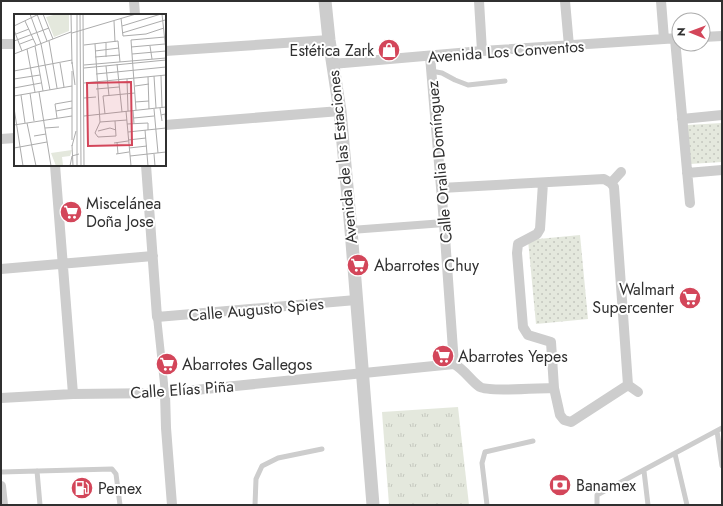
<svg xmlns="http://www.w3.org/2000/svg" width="723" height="506" font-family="Jost,sans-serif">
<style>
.grass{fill:url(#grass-tufts)}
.park{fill:url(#park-dots)}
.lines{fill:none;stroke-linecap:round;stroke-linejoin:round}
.service{stroke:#cdcdcd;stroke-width:5}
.pedestrian{stroke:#cdcdcd;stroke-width:8}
.minor{stroke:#cdcdcd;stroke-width:10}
.tertiary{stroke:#cdcdcd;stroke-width:13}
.labels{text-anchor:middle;stroke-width:4;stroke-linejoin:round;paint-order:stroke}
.poi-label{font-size:16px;fill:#303030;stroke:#fff;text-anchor:start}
.street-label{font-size:16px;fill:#303030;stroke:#fff}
.inset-road{fill:none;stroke:#acacac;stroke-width:1}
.view{fill:#d3465a;fill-opacity:0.15;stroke:#d3465a;stroke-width:2}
.inset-edge{fill:none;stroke:#303030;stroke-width:2}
</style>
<defs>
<pattern id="grass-tufts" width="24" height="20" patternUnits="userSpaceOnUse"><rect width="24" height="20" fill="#e4e8dd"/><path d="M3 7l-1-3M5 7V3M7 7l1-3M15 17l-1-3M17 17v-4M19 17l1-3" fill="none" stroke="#c4c7be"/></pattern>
<pattern id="park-dots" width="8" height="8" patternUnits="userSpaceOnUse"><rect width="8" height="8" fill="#e4e8dd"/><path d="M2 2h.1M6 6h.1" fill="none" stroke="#c4c7be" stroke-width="1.8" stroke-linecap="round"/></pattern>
</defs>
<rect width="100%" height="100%" fill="#fff"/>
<!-- grass -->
<path class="grass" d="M458,407l11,98h-80l-7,-93z"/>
<!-- park -->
<path class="park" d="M722,123v39l-32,2 -3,-39z
M580,235l8,84 -52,5 -8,-84z"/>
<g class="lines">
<!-- service -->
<path class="service" d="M431,71l11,2 13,7 13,5 37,-4
M717,431l5,35
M675,454l12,51
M37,471l3,34
M644,471l4,34
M1,472l111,-3 4,5 4,31
M255,505l1,-26 6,-13 16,-8 44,-9
M487,505l-5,-42 3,-11 48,-11
M597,505v-10l125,-67"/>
<!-- pedestrian -->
<path class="pedestrian" d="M351,230l93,-7
M157,317l8,76"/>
<!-- minor -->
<path class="minor" d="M134,1l1,14
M479,1l3,50
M565,1l4,45
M661,1l3,38
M703,37l19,-1
M675,39l15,164
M1,44h14
M165,51l164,-11
M430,56l14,167 10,141
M332,64l150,-13 197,-13
M682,119l40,-4
M165,125l175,-14
M1,139l14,-1
M55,165l18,229
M146,165l11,152 199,-17
M687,173l35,-3
M543,183l-3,46 -3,5 -19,10 -1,9 6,74 5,8 23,7 3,46
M611,183l10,-11
M441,188l163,-9 7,4 3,4 14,198
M1,269l152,-13
M628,385l10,7
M165,393l1,35 6,77
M1,398l72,-4 92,-1 289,-29c11,6 17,17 26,23 9,5 60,1 74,1l6,27 4,5 7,2 57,-37
M1,486l2,19"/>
<!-- tertiary -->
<path class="tertiary" d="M325,1l4,39 11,71 11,119 22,275"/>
</g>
<!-- icons -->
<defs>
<g id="shop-disc" transform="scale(1.15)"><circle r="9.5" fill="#d3465a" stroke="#fff"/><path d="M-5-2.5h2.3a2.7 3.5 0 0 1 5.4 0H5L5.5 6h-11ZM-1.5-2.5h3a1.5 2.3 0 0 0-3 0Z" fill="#fff"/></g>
<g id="supermarket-disc" transform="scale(1.15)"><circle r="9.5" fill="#d3465a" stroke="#fff"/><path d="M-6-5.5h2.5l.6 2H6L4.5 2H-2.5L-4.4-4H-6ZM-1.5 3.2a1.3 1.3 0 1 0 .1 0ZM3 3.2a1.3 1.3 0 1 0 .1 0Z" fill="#fff"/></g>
<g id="bank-disc" transform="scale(1.15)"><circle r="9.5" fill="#d3465a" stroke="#fff"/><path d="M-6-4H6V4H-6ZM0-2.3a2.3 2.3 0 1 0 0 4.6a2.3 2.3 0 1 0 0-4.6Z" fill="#fff"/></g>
<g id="fuel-disc" transform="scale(1.15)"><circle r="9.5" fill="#d3465a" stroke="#fff"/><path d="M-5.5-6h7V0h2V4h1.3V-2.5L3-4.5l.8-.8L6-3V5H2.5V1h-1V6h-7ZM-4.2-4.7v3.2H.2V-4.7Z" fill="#fff"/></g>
</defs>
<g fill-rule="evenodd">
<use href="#shop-disc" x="389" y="50"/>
<use href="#supermarket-disc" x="71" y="212"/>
<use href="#supermarket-disc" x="358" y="265"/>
<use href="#supermarket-disc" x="690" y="298"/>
<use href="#supermarket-disc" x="443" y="356"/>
<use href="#supermarket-disc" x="167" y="364"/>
<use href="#bank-disc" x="560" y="485"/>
<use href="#fuel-disc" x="82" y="488"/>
</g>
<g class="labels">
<!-- poi labels -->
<g class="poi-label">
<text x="374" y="56" text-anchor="end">Estética Zark</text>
<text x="86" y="209">Miscelánea<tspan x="86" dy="18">Doña Jose</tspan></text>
<text x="374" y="271">Abarrotes Chuy</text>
<text x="674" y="295" text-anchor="end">Walmart<tspan x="674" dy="18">Supercenter</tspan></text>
<text x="458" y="362">Abarrotes Yepes</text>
<text x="182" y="370">Abarrotes Gallegos</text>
<text x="576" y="491">Banamex</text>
<text x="98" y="494">Pemex</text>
</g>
<!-- street labels -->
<g class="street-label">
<text transform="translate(506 51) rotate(-4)" y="6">Avenida Los Conventos</text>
<text transform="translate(342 157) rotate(-96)" y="6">Avenida de las Estaciones</text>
<text transform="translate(439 162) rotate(-95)" y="6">Calle Oralia Domínguez</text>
<text transform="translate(256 309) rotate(-5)" y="6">Calle Augusto Spies</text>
<text transform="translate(182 389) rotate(-4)" y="6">Calle Elías Piña</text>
</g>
</g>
<!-- overview -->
<g transform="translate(14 14)">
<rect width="152" height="152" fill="#fff"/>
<path d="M43,0h12v17l-15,6 -8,-20zM58,136l-2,6 -8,1 1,8 -7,1 -5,-13z" fill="#e4e8dd"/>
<path class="inset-road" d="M16,0l11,30 9,46M23,0l10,27M29,0l10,25M57,0l1,50M63,0v152M66,0l1,152M69,0l1,152M148,0l4,37M107,4l2,18 23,-2 18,-6M11,7l11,24M100,7l1,21M0,12l25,-12M108,12l39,-12M0,16l8,21M58,19l64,-19M108,19l43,-13M2,20l13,-5M0,27l35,-13M35,27l8,47M92,29v14M6,30l13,-5M81,30l5,78 -5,11 3,4M70,31l34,-4 2,21M21,32l8,45M136,32l2,13M117,33l34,-3M13,35l8,43M81,37l24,-3M0,40l57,-22M118,40l34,-3M81,43l25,-2M58,48l3,23M46,49l4,24M103,50l5,48M70,51l82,-7M92,52l3,30M70,54l82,-8M0,57l58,-11M58,57v69M82,60l70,-7M140,62l2,32M147,62l1,32M134,63l1,32M0,65l26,-4M113,65l1,32M70,69l82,-8M121,72l14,-2M0,74l27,-5M82,75l23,-2M25,78l12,74M16,79l4,28M7,81l4,28M0,82l58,-10M70,84l12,-1M121,88l14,-1M0,94l9,58M146,94l2,13M140,95l4,44M119,96l1,14M122,96l-5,-70 34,-3M42,97l16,-3M112,97l5,55M91,100l-2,-18 32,-3M147,101l4,-1 1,12M70,102l82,-9M43,104l-2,-14 17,-3M120,104l20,-2M101,107l1,15M86,108l27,-2M13,109l9,43M113,110l21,-1v7M0,111l58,-9M31,114l14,-1M131,116l3,36M84,117l12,-3 6,2M114,118l38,-4M20,122l12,-2M84,123l18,-1M114,126l18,-2M103,128l1,12M100,129l14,-2M58,131l1,21M58,132l4,-15M0,134l33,-6M115,134l18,-2M102,140l13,-2M140,140l1,12M116,142l36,-4M56,152l2,-10 7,-2"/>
<path class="view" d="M117,68l1,63 -44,1 -1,-63z"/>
<rect width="152" height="152" class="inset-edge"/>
</g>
<!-- border -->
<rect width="723" height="506" fill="none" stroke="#303030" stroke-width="4"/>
<!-- north arrow -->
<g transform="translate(691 32) rotate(271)"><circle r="19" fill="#ffffff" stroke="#acacac"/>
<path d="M0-3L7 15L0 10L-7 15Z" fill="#d3465a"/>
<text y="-6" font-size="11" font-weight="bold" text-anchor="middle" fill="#303030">N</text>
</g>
</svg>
